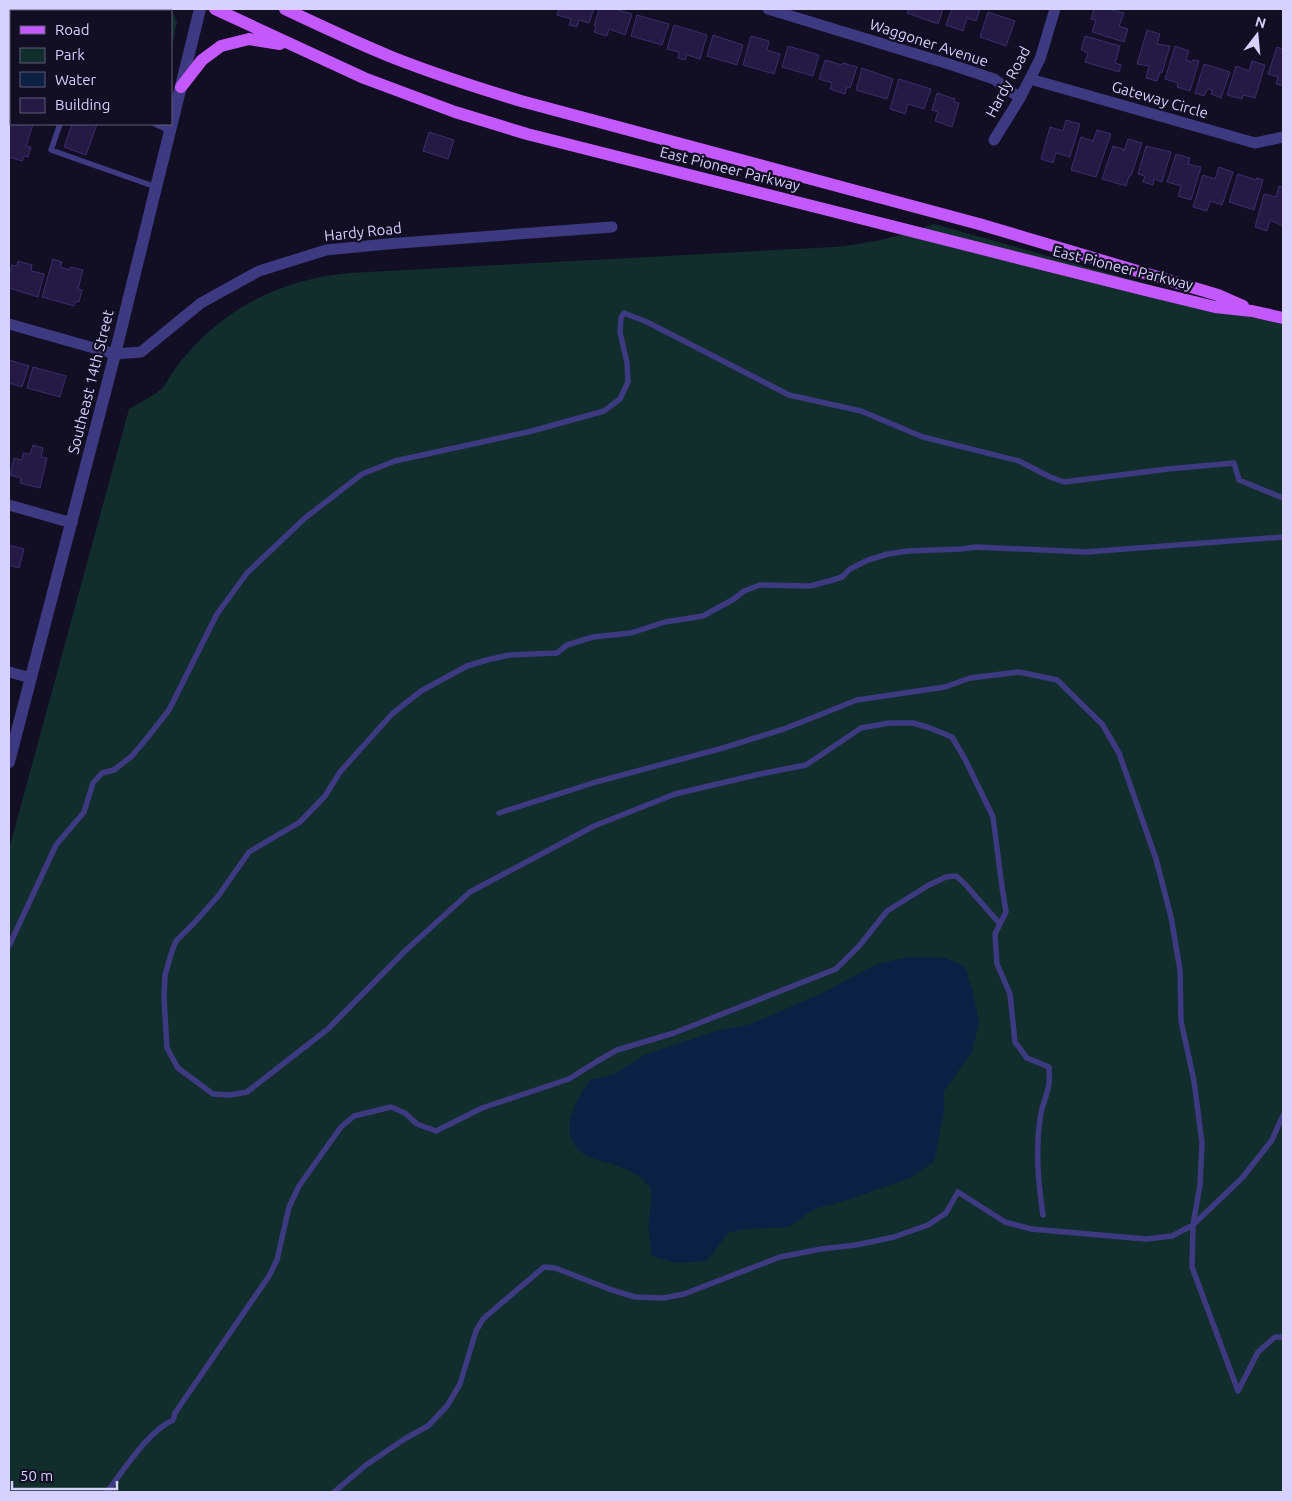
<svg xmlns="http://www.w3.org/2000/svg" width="1292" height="1501" font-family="Ubuntu,sans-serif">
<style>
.green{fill:#112d2c}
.water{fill:#0c2044}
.building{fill:#241a44;stroke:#3b2d6f}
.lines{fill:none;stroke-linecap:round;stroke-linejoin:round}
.service{stroke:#3e3a81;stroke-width:5.5}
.minor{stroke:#3e3a81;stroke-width:11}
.tertiary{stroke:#3e3a81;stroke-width:12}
.primary{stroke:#c359fd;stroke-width:12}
.labels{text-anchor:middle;stroke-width:4.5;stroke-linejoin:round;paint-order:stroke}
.street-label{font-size:15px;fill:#d7d1fe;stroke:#120e23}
</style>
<rect width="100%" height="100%" fill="#120e23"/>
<!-- green -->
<path class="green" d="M12,9h159l6,12 -6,32v-42h-160z
M934,224l274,77 75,19v1172h-1274v-643l120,-440c10,-6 23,-12 32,-20 5,-4 9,-13 13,-19 7,-10 16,-20 25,-29 41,-41 93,-63 150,-68l485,-26c35,-3 67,-11 100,-23z"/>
<!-- water -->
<path class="water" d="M909,957l37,1 19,9 8,25 6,31 -7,29 -28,39v20l-10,51 -24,16 -66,23 -30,8 -25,18 -45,2 -16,4 -21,28 -30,2 -25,-7 -4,-32 4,-25 -2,-13c-6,-5 -12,-11 -18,-14 -15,-9 -34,-9 -48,-18 -28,-18 -9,-53 6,-74l25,-6 29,-19 73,-24 34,-7 69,-30 57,-30z"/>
<!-- building -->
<path class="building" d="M559,9h35l-5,14 -10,-3 -2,7 -8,-2 2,-6 -14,-4z
M599,9h19v1l14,4 -7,21 -16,-6 -2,7 -13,-4 2,-5 -2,-1z
M909,9h34l-5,15 -31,-11z
M952,9h28l-4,12 -9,-3 -4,13 -17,-6z
M1094,9h15l15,4 -5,13 9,3 -4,13 -32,-10 4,-12 -5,-1z
M988,12l27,9 -9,25 -26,-9z
M637,15l32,9 -7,21 -31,-9z
M674,25l33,10 -7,24 -13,-4 -2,5 -7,-2 1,-6 -12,-3z
M1147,30l13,4 -3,10 13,2 -8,27 -2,-1 -3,9 -11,-3 3,-12 -12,-2z
M713,35l30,10 -6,20 -30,-9z
M751,36l18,5 -2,9 13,4 -6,20 -31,-9z
M1085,36l35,10 -5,17 6,2 -2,7 -34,-10 3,-9 -7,-3z
M788,46l31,9 -6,21 -31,-9z
M1175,46l14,5 -3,9 6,2 1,-2 6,1 -9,30 -13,-4 1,-4 -13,-4z
M1277,47l6,2v37l-7,-2 2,-7 -10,-3z
M825,60l17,5 1,-2 14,4 -7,21 -3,-1 -2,7 -15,-5 2,-6 -13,-4z
M1252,61l13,4 -10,33 -12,-3 -1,4 -15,-4 9,-29 13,5z
M1204,64l26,8 -9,26 -10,-4 1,-4 -4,-1 -4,7 -9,-3z
M862,68l31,11 -6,20 -31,-9z
M899,79l32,10 -7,20 -16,-5 -3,10 -15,-5z
M11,86v38h22l-7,22 5,1 -3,10 -4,-1 -2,5 -13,-4v-62z
M937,93l18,6 -1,3 5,1 -7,24 -17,-6 3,-9 -6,-2z
M1066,120l14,4 -10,33 -14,-4 -3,10 -12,-4 9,-32 13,4z
M72,124h25l-11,31 -22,-8z
M1097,130l14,4 -15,43 -25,-7 10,-33 12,4z
M429,132l25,8 -6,19 -25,-8z
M1128,139l14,4 -11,33h-2l-3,10 -24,-7 11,-33 10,3 1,2z
M1146,146l25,6 -9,30 -8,-3 -1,6 -10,-3 2,-6 -7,-2z
M1176,154l14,4 -2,6 13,3 -10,33 -13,-4 3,-10 -14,-4z
M1219,167l14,5 -11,33 -12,-4 -3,10 -14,-4 10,-32 12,4z
M1238,174l18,6 1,-2 6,2 -9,30 -25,-8z
M1279,186l4,1v39l-13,-6 -3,11 -12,-4 9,-33 12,3z
M53,259l9,3 -2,5 10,3 1,-3 12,3 -5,19 4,1 -3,12 -3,-1 -2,5 -32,-9z
M18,261l14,4 -1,6 13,3 -6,23 -29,-9v-11l3,-12 5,1z
M9,360l20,6 -7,21 -13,-4z
M33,367l33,9 -6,21 -33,-9z
M33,445l10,3 -2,9 6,1 -7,30 -20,-5 1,-5 -11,-3 4,-17 8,2 1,-7 7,1z
M9,545l15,4 -5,19 -10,-3z"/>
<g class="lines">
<!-- service -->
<path class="service" d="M60,124l-9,26 105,37
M155,124l15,7
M499,813l97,-31 127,-34 61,-19 73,-29 88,-13 25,-9 49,-6 38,8 45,44 17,29 37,106 15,58 9,53 1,51 13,60 8,62 -2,42 -7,40 -1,42 46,124
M9,946l47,-101 28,-33 9,-29 9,-10 12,-3 18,-14 15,-18 22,-28 48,-96 30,-41 58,-55 57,-44 33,-13 137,-30 72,-20 16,-12 8,-17 -1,-19 -7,-31 1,-14 3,-5 23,9 142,73 72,16 62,26 96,24 31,16 14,5 104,-13 66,-6 5,17 44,18
M1043,1215c-5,-34 -8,-67 -2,-102 2,-10 7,-20 8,-30 1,-5 0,-10 0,-16l-22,-9 -12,-16 -5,-48 -13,-30 -2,-30 11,-22 -4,-25 -9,-70 -27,-56 -14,-24 -22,-9 -17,-5h-24l-28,5 -55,37 -46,9 -85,20 -81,32 -124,66 -65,59 -77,78 -81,63 -17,3 -17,-1 -35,-26 -11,-20 -3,-50 1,-23 7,-24 4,-10 19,-19 24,-27 30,-43 51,-30 25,-26 15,-24 52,-58 29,-23 46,-25 20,-6 22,-5 48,-2 10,-8 26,-8 38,-4 34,-11 38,-6 31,-17 10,-8 16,-6 50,1 19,-5 13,-4 8,-8 18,-9 20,-6 20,-3 53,-2 15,-2 110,5 197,-15
M1238,1391l20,-39 17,-15h8
M107,1492c17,-22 40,-60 66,-72l2,-7 94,-137 8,-16 12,-53 10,-21 42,-59 13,-11 37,-9 14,6 12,11 19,7 46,-23 87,-29 27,-17 21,-12 57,-17 162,-64 24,-24 27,-34 42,-26 17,-8 10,-1 8,7 36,41
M334,1492l32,-27 40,-27 22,-12 19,-20 13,-22 16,-53 7,-12 61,-52 11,1 57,22 23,7 29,1 20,-4 96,-37 41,-8 35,-4 38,-8 34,-12 18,-12 12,-21 47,30 26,7 115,10 26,-3 21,-11 49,-47 30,-38 11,-25"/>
<!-- minor -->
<path class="minor" d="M768,9l184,56 42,14 26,19
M1030,79l225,64 28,-6
M994,140l26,-42 20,-39 15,-50
M9,324l106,30 26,-2 60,-49 58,-32 67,-21 61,-6 225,-17
M9,505l63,18
M9,672l22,6"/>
<!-- tertiary -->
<path class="tertiary" d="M9,762l106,-408 85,-345"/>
<!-- primary -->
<path class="primary" d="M215,9l149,69 91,34 72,22 614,155 74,18 37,4 31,7
M285,9c36,17 72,34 109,49 41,16 84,30 127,43l458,123 239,71 25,11
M181,87l21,-27 19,-14 28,-7 31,5"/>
</g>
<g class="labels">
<!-- street labels -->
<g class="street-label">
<text transform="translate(929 43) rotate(18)" y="5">Waggoner Avenue</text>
<text transform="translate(1008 82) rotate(-62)" y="5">Hardy Road</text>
<text transform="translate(1160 100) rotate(16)" y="5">Gateway Circle</text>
<text transform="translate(730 169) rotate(14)" y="5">East Pioneer Parkway</text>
<text transform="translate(363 232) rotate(-6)" y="5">Hardy Road</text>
<text transform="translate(1123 268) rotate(14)" y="5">East Pioneer Parkway</text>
<text transform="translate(91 382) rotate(-76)" y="5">Southeast 14th Street</text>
</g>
</g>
<!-- border -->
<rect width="1292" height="1501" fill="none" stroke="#d7d1fe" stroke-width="20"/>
<!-- legend -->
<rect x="10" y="10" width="162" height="115" fill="#120e23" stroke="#615c7b"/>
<rect x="20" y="26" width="25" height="8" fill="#c359fd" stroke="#615c7b"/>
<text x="55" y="35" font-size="15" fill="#d7d1fe">Road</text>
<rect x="20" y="48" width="25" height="15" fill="#112d2c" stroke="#615c7b"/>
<text x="55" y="60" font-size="15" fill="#d7d1fe">Park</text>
<rect x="20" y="72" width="25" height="15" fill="#0c2044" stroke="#615c7b"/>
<text x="55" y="85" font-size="15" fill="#d7d1fe">Water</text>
<rect x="20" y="98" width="25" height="15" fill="#241a44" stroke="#615c7b"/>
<text x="55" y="110" font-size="15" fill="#d7d1fe">Building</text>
<!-- north arrow -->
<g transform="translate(1257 35) rotate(16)" stroke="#120e23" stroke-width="4" paint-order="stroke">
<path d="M0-4L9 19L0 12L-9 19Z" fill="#d7d1fe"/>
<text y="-8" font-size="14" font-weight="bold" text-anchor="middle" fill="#d7d1fe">N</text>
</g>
<!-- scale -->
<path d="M12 1481v8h105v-8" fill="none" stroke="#d7d1fe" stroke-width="2.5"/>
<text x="20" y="1481" font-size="15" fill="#d7d1fe" stroke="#120e23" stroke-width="4" paint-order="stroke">50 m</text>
</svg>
